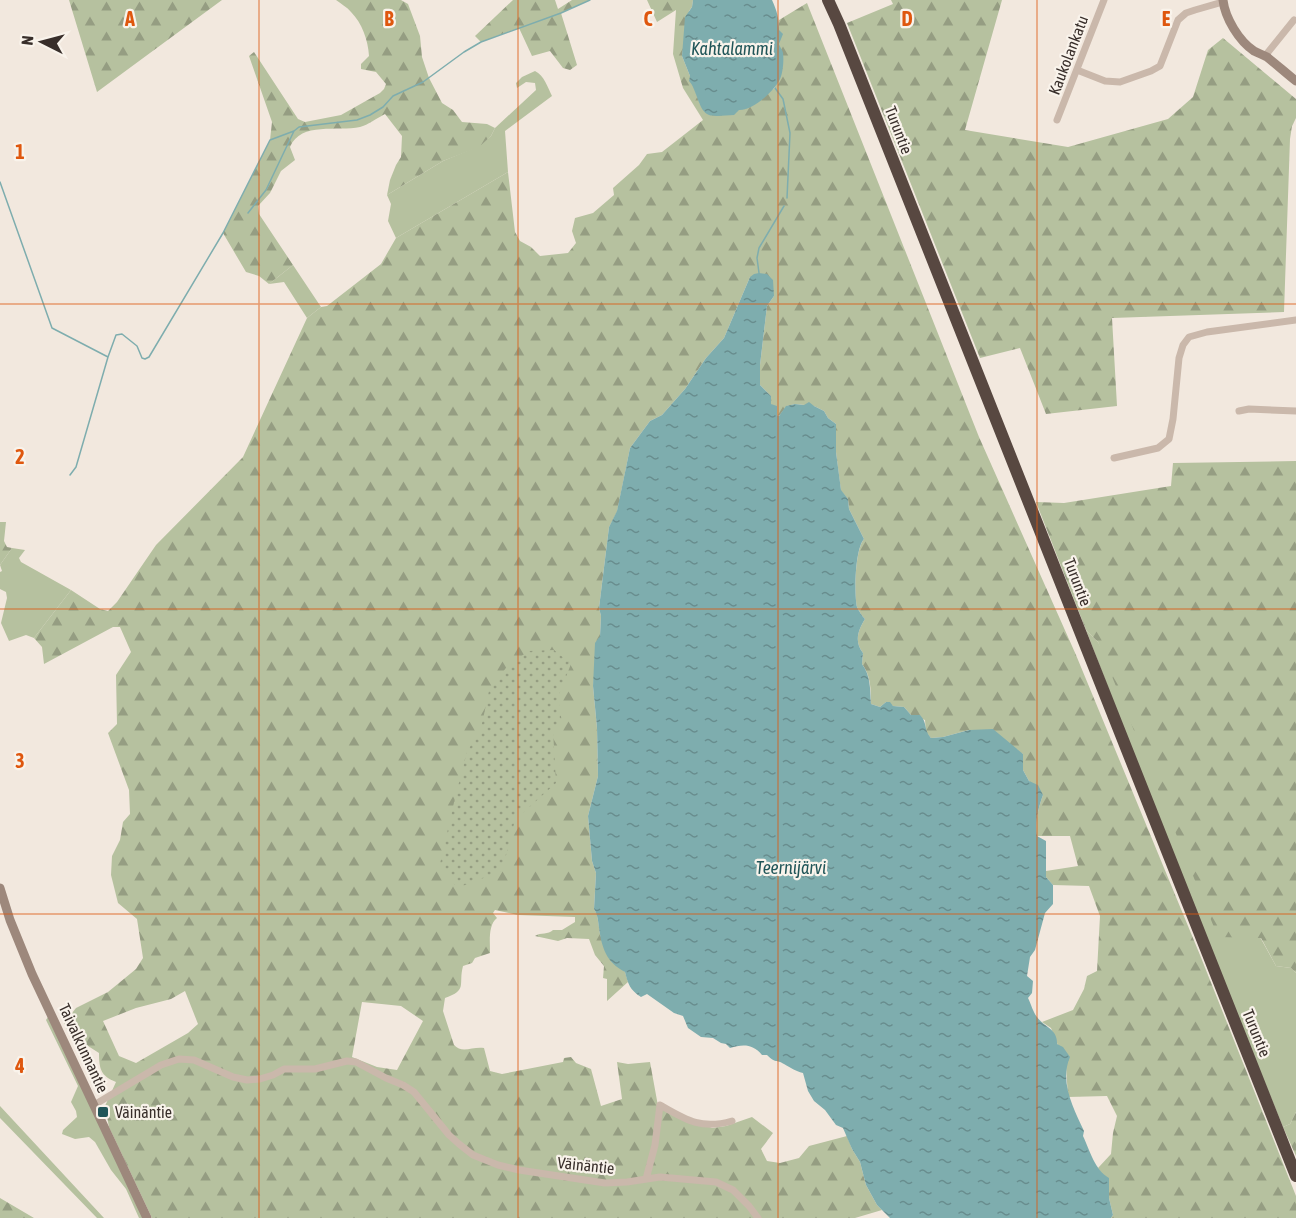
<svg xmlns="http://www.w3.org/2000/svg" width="1296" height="1218" font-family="'Asap Condensed',sans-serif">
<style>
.green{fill:#b6c19f}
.forest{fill:url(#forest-firs);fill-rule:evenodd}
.park{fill:url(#park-dots)}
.water{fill:url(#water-ripples)}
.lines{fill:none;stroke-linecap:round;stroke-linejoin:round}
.stream{stroke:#7eadae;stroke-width:1.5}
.street{stroke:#cab8ab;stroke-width:7}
.secondary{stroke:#9d887c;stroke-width:9}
.highway{stroke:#584841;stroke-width:12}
.grid{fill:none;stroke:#df570e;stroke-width:1.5;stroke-opacity:0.55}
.poi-dot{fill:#205558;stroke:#f9f3eb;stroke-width:2}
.labels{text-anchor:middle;stroke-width:4.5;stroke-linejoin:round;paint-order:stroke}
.street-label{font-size:16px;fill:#382e2a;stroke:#f9f3eb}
.poi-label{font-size:16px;fill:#382e2a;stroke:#f9f3eb;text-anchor:start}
.water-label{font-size:18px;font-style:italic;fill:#205558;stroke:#f9f3eb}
.grid-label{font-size:20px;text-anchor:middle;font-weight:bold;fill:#df570e;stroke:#f9f3eb;stroke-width:4.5;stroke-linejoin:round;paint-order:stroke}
</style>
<defs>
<pattern id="forest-firs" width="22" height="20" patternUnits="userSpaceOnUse" patternTransform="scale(1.5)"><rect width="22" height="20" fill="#b6c19f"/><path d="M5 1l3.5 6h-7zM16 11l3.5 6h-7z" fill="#959d82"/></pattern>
<pattern id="park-dots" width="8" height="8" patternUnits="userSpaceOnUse" patternTransform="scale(1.5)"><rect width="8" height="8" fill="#b6c19f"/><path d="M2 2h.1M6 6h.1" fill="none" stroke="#959d82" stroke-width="1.8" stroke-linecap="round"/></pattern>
<pattern id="water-ripples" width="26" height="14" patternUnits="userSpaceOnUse" patternTransform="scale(1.5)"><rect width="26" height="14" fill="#7eadae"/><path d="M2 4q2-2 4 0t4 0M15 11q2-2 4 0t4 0" fill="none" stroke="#688d8e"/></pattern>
</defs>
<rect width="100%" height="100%" fill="#f2e8de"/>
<!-- green -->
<path class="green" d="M535,71c9,4 13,17 17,25l-47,35 3,41 -112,66 -8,-17 3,-17 -4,-9 56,-34 36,-15 12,-10 4,-8 41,-38 -1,-7 -9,-1 -9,6 -1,-5 6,-6z
M293,265l28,42 -14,11 -23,-36 -15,2z
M12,548l13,2 -6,8 2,4 50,28 -37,48 -8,-3 -17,6 -8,-18 6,-25 -1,-6 -6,-3v-17l2,-1 -2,-6z
M1086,630l12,12 178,324 15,2 5,5v139l-6,12 -7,3 -92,-224z
M48,1017l96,201h-5l-13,-29 -15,-19 -16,-28 -6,-5 -14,2 -13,-5 1,-4 14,-13 -1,-6 -5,-9 7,-16 -32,-66z
M0,1106l104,112h-7l-97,-100z"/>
<!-- forest -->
<path class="forest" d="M69,0h153l-125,92z
M336,0h65l7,4 12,32 2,21 7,21 13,25 11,7 9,12 25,2 8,4 -4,8 -12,11 -36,14 -56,34 3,-15 6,-15 5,-8 1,-21 -17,-22c-8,4 -17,11 -25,13 -22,5 -59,-6 -70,20l5,13 -14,11 -11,22 -12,13 1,8 34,51 -24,19 -10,-8 -13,-4 -23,-39 47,-93 2,-18 -23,-66 5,-4 44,67 7,3 36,-7 39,-22 4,-4 2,-5 -10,-12 -15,-3v-5l8,-8c-1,-16 -7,-33 -18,-44 -4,-5 -10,-8 -15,-12z
M513,0h42l3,9 14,-9h18l-29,13 16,52 -7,5 -7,-2 -13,-17 -18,5 -13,-28 -38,14 -6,-6z
M647,0h46l-1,7 -3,4 -7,45 8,20 10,28 39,6 36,-22 4,-44v-24l28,-17 172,434 97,218 124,300 96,241v22h-185l2,-3 -4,-17v-19l-7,-5 -4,-6 13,-14 2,-21 4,-17 -10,-20 -39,1 -2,-31 -15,-38 -9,-6 31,-12 11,-21 3,-13 10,-5 3,-55 -11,-30 -36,-1 -7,-8v-6l32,-5 -8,-30h-33c-2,-15 1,-27 6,-41l-14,-14 -6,-11v-16l-54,-24 -26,7 -12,1 -5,-6 -1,-12 -14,-5 -7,-8 -11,-1 -7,-4 -6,5 -9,-3c0,-14 0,-28 -9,-40l1,-11c-9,-11 -5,-23 2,-34 -3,-3 -6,-8 -8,-12 -3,-14 -2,-57 7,-68l-15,-30 -1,-10 -7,-8 -5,-39v-28l-8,-6 -4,-7 -10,-5 -19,-2 -8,2 -8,10 -2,-1 -6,-11v-8l-11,-11v-20l7,-59 7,-10 -24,-19 -26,61 -18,20 -21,31 -23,26 -12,6 -20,27 -13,64 -8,15 -10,81 2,8 -1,20 -7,50 4,42 1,48 -10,40 4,45 4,12 -2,36 3,5 3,20 6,18 19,20 3,10 -21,19v-22l-4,-1 1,-12 -9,-11 -6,-16 -22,-1 -9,3 -23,-5c6,-4 13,-1 18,-6h9l13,-8v-5l-57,-2 -23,-5 -2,3 4,5c-9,7 -7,23 -7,35l-15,5 -3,5 -9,3c-5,19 5,24 -18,32l-2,13 11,34c8,9 19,1 30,3l6,23 12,3 61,-12 1,-4 7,-1 5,6 15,6 10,37 21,-7 -5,-37 11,2 22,-2 8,44 54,22 14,-2 26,-9 21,16 -12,16 6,12 13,2 19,-5 10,-12 38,-10 5,13 8,13 6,23 11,20 5,5 -27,8h-703l-43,-91 -4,-21 11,-24c-15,-6 -17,-13 -17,-29l-11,-7 -10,6 -14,-29 12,-15 32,-16 28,-23 7,-11 -6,-39 -19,-16 -7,-28 1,-19 8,-16 3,-18 7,-8 -1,-24 -21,-57 9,-9 -1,-49 15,-23 -11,-25h-7l-69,37 -2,-17 -8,-9 37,-48 29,19 8,2 9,-9 39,-57 87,-88 64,-139 14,-11 6,-1 54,-42 15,-26 112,-66 7,60 5,9 11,6 9,9 28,-3 8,-10 -4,-12 3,-13 18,-5 21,-18 -1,-7 26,-23 8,-11 15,-2 41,-32 -20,-32 -10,-34 3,-44 -19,12zM185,991l13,33 -10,9 -52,30 -17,-7 -16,-35 33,-13 35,-9zM362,1002l39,4 22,15 -26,49 -20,-3 -25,-10z
M891,0h111l-37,130 103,17 100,-28 25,-22 15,-47 15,-12 73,61v19l-4,8 -2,13 -6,173 -172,6 5,88 -71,8 -26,-66 -40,10 -133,-335 46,-19z
M1296,461v512l-5,-5 -15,-2 -15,-28 -43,-1 -120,-295 -12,-12 -50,-128 28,1 107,-17 2,-23z
M0,522h6l-2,19 3,6 5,1 -12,17z
M1296,1112v44l-13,-29 7,-3z
M0,1198l34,20h-34z"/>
<!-- park -->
<path class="park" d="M554,650l17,14 -13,33 4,26 -9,7 3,53 -41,37 -13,51 -45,17 -17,-24 15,-66 12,-46 14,-24 8,-37 19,-26 21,-14z"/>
<!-- water -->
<path class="water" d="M693,0h79c5,11 7,18 7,30l4,4 -4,10c1,3 4,7 4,9 1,7 0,22 -4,28 -6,11 -27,30 -40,29l-5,5c-7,0 -19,2 -25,0 -11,-4 -12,-26 -20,-34l1,-5 -8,-20 3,-39 7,-10z
M759,273l8,1 6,6 1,16 -7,10 -7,59v20l11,11v8l6,2v9l2,1 7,-10 9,-2 9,1 5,-3 5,4 10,5 4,7 8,6v28l5,38 7,9 1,10 15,30c-9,10 -10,54 -7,68 2,4 5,9 8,12 -7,11 -11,23 -2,34l-1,11c9,12 8,26 9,40l9,3 6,-5h4l3,4 11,1 7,8h9c8,8 3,14 11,23l12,-1 26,-7 24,-1 30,25v16l6,11 9,4 5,10c-5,14 -8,26 -6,41l9,5v36l7,8v19l-8,9 -10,37 -5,7 -3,19 6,5 -1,12 -4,5c3,6 5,14 9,19 7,10 21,12 20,27l6,3 7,10c-11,25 4,52 14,74l-1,5c7,15 12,34 26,42v20l4,17 -2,3h-221l-13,-13 -11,-20 -6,-23 -8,-13 -9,-21 -7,-3 -11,-15 -11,-9 -6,-10 -5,-18c-8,-2 -12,-5 -19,-9 -8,-5 -8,0 -17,-9h-5c-9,-11 -19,-11 -32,-7l-4,-4 -5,-1 -8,-5 -12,-1 -13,-9 -5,-12 -9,-3 -27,-19 -6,3c-11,-7 -13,-13 -16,-25 -19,-10 -23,-24 -26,-44 -1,-7 -1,-13 -5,-19l2,-36 -4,-12 -4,-45 10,-40 -1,-48 -4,-42 2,-43 5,-7 1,-20 -2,-8 10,-81 8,-16 13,-63 20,-27 12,-6 23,-26 21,-31 18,-20 26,-61 4,-3z"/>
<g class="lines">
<!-- stream -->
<path class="stream" d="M775,88l8,11 7,34 -3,65
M0,182l52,146 56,29
M248,213l18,-23 28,-59
M759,273l-2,-15 2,-10 25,-42
M70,475l6,-8 32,-110 8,-22 6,-1 15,12 5,12 3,1 4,-2 74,-124 47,-93 24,-9 5,-4 58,-7 13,-5 13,-8 10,-11 30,-14 41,-30 17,-10 80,-29 29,-13"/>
<!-- street -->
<path class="street" d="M1265,56l29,-36
M1077,70l28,11 15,1 31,-11 9,-5 18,-46 8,-7 9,-3 28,-8
M1057,120l47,-120
M1239,411l10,-2 47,2
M1114,458l44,-10 11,-9 4,-20 6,-61 4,-13 6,-8 18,-5 89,-12
M94,1105l67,-40 18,-6 15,1 39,17 14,3 13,-1 13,-4 11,-6h31l32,-8 9,1 30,16 17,7 11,7 35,43 10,9 14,11 25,10 21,5 86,13 22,-1 33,-5 56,5 17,8 16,16 9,12
M646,1179l9,-34 5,-40c26,15 41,25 72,16"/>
<!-- secondary -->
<path class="secondary" d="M1223,0c2,18 16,41 31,51 4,2 9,4 13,6 10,8 19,16 29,24
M0,888l10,32 22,54 115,244"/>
<!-- highway -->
<path class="highway" d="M828,0l11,24 457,1152"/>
</g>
<!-- grid -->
<path class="grid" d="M259,0v1218M518,0v1218M778,0v1218M1037,0v1218M0,304h1296M0,609h1296M0,914h1296"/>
<!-- markers -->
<rect class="poi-dot" x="97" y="1106" width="12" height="12" rx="3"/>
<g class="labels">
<!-- street labels -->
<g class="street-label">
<text transform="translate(1068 55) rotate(-69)" y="6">Kaukolankatu</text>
<text transform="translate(899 130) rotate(69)" y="6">Turuntie</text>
<text transform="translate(1078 582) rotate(69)" y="6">Turuntie</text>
<text transform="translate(1257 1033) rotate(68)" y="6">Turuntie</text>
<text transform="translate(84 1048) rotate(65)" y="6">Taivalkunnantie</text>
<text transform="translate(586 1165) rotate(6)" y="6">Väinäntie</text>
</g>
<!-- poi labels -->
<g class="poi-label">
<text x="115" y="1118">Väinäntie</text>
</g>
<!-- water labels -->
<g class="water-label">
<text x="732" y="55">Kahtalammi</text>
<text x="791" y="874">Teernijärvi</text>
</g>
</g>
<g class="grid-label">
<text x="130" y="26">A</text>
<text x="389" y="26">B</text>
<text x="648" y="26">C</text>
<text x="907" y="26">D</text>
<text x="1166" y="26">E</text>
<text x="20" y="159">1</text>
<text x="20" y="464">2</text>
<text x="20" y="768">3</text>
<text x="20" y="1073">4</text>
</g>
<!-- north arrow -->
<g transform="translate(42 42) rotate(276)" stroke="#f9f3eb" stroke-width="4.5" paint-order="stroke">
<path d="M0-4.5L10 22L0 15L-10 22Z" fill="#382e2a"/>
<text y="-9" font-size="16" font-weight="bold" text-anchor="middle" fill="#382e2a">N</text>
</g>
</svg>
